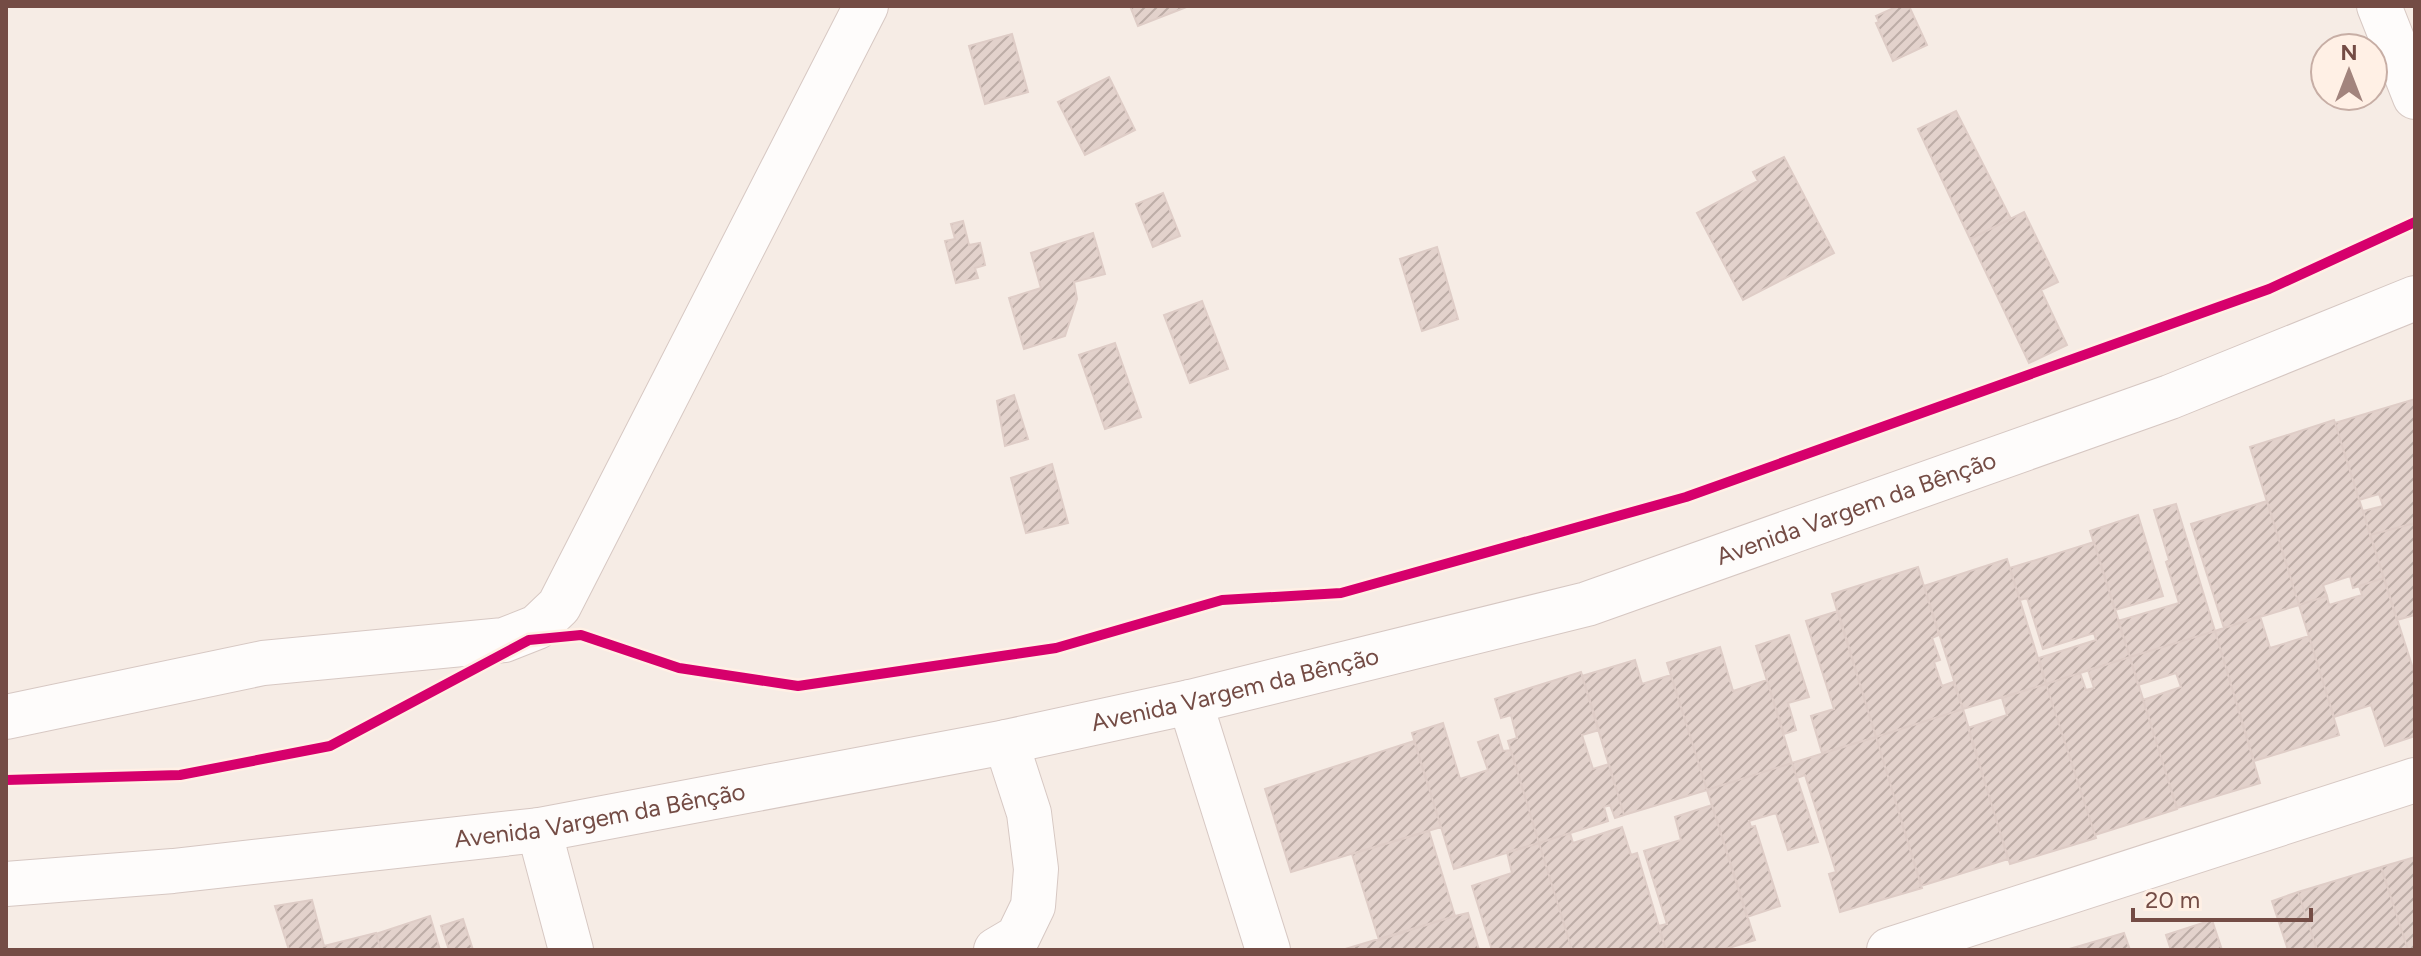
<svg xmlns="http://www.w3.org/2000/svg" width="2421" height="956" font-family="Figtree,sans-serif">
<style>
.building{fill:url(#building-hatch);stroke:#dfcdc7;stroke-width:2}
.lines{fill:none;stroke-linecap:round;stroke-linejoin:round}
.street-casing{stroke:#d7c8c3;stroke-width:46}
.secondary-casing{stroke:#d6c7c2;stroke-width:46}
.street{stroke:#fefcfb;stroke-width:44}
.secondary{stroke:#fefcfb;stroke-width:44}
.cycleway-casing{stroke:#fff0e5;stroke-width:15}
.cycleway{stroke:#d6006c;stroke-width:10}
.labels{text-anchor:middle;stroke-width:8;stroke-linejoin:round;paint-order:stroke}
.street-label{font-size:24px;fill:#744c45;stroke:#fff0e5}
</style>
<defs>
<pattern id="building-hatch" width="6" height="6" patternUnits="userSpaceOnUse" patternTransform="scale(2)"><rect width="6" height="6" fill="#e3d2cc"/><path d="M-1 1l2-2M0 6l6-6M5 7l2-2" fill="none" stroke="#bdada7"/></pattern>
</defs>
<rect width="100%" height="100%" fill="#f6ece5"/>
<!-- building -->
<path class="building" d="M1130,6h59l-51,20z
M1898,6h11l18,39 -34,16 -17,-38 3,-1 -3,-6z
M1012,34l16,58 -43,12 -16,-58z
M1109,77l26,53 -50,25 -27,-53z
M1956,111l55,108 -41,20 -52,-110z
M1784,157l50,96 -91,47 -46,-87 61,-32 -5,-9z
M1163,193l17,43 -27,11 -17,-43z
M2024,212l34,70 -17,8 26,55 -38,18 -59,-124z
M963,221l6,24 11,-2 5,22 -10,3 3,10 -22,5 -11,-42 10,-2 -4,-15z
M1093,233l12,41 -31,8 3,17 -12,37 -41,13 -15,-51 32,-10 -10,-35z
M1437,247l21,72 -36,12 -22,-72z
M1202,301l26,68 -38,14 -26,-68z
M1115,343l26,74 -36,12 -26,-74z
M1014,395l14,44 -23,7 -8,-45z
M2415,399v124l-45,12 -7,-24 20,-5 -4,-12 -20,6 -24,-77z
M2334,420l50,158 -31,10 -3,-12 -27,9 4,11 -28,9 -49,-158z
M1052,464l16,59 -42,10 -15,-55z
M2267,501l32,104 -75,23 -33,-104z
M2176,504l39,127 -85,26 -12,-36 61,-18 -13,-41 3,-2 -15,-50z
M2138,515l25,81 -48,14 -25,-79z
M2415,523v92l-18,5 -27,-85z
M2094,542l36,115 -84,27 -7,-26 57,-18 -2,-7 -51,16 -16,-51 -7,2 -10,-32z
M2007,559l39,125 -83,25 -39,-123z
M1918,567l21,68 -7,3 8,22 -6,2 8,24 11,-4 10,27 -87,28 -44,-143z
M2384,578l31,97v61l-30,10 -14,-41 -37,12 -35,-112 28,-9 2,9 33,-10 -3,-9z
M1838,611l38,126 -54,16 -11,-37 23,-7 -28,-88z
M2260,616l10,32 39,-12 30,99 -85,26 -39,-130z
M2215,631l45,152 -83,25 -34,-108 38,-13 -5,-14 -38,12 -8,-28z
M1789,635l20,62 -21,6 8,27 -12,4 -28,-88z
M1720,647l13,44 34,-11 25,83 -85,27 -40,-127z
M2130,657l47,152 -82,26 -49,-151 34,-11 6,17 8,-2 -6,-18z
M1635,660l7,24 29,-9 36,115 -83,25 -42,-139z
M1581,672l18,58 -17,5 11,34 16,-5 15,51 -9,3 -5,-13 -6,2 4,14 -69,22 -31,-102 9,-3 -6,-23 -10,3 -6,-19z
M2046,684l50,154 -86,26 -42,-136 39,-13 -5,-17z
M1963,709l45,150 -87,27 -45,-149z
M1443,723l17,56 28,-9 -10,-28 20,-7 5,16 8,-1 28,93 -85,26 -42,-136z
M1876,737l46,151 -82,24 -11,-38 7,-2 -31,-97 -8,3 -5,-15z
M1414,741l27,86 -150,45 -26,-83z
M1792,763l26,79 -30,8 -12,-37 -27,8 2,6 4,-1 25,80 -33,11 -40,-127z
M1712,805l43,135 -33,10h-56l-8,-24 9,-2 -23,-73 37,-11 -6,-23z
M1622,827l9,28 6,-2 29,97h-94l-33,-107 31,-10 3,10z
M1429,831l26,85 -76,24 -27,-86z
M1539,843l33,107h-80l-20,-64 40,-13 -5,-21z
M2415,857v93h-7l-27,-83z
M2381,867l27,83h-91l-19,-58z
M2298,892l19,58h-29l-16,-49z
M312,900l12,46 52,-13 5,17h-92l-14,-44z
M1468,913l11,37h-137l113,-34z
M430,916l10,34h-59l-5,-16z
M463,919l10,31h-24l-8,-24z
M2212,920l10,30h-51l-5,-15z
M2124,933l6,17h-64z"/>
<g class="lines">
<!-- street casing -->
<g class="street-casing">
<path id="street" d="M2379,6l36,91
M1190,702l78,248
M6,717l257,-54 241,-23 33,-13 22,-21 307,-600
M539,830l32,120
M996,950l22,-13 15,-31 3,-37 -7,-56 -23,-71
M1889,950l526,-170"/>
</g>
<!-- secondary casing -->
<g class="secondary-casing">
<g id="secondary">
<path id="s1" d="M6,884l167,-13 366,-41 467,-88 184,-40 397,-98 583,-207 245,-99"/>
</g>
</g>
<!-- street -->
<use href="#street" class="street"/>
<!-- secondary -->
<use href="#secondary" class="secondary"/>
<!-- cycleway casing -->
<g class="cycleway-casing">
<path id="cycleway" d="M6,780l174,-5 150,-29 199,-106 52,-5 98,33 119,18 258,-38 166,-48 119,-7 345,-96 583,-208 146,-67"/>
</g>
<!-- cycleway -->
<use href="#cycleway" class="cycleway"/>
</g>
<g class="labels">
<!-- street labels -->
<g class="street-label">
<text dy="8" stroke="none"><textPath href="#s1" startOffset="1894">Avenida Vargem da Bênção</textPath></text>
<text dy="8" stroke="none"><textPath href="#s1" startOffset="1246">Avenida Vargem da Bênção</textPath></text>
<text dy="8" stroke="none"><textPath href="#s1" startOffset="598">Avenida Vargem da Bênção</textPath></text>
</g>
</g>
<!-- border -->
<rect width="2421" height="956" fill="none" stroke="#744c45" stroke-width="16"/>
<!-- north arrow -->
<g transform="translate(2349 72)"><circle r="38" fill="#fff0e5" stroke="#c7aea5" stroke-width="2"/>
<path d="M0-6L14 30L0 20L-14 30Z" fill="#a2847d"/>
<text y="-12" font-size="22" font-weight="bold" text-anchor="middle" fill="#744c45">N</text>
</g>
<!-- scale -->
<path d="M2133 908v12h178v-12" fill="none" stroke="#744c45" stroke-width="4"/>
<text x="2145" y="908" font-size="24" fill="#744c45" stroke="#fff0e5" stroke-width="6" paint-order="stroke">20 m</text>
</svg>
